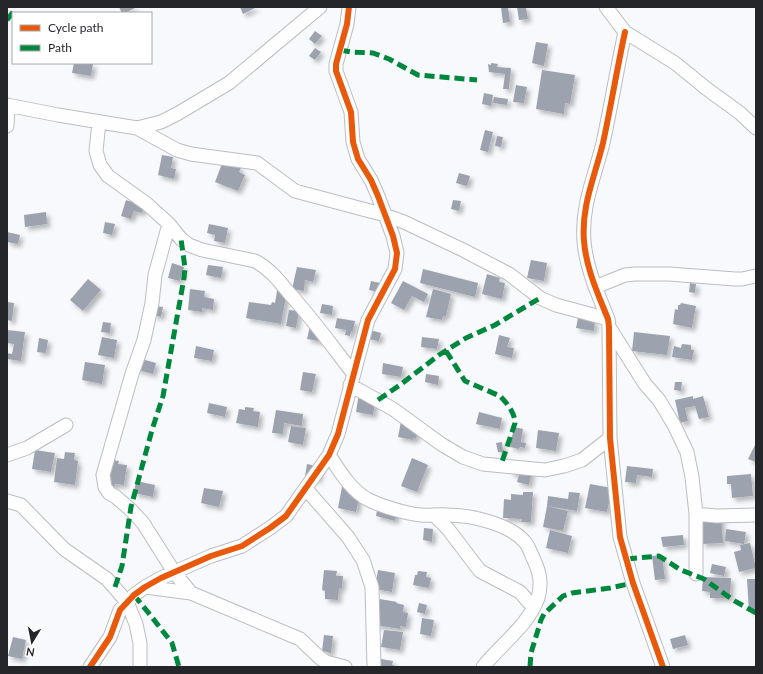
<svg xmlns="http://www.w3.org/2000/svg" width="763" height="674" font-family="Lato,sans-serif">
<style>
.building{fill:#9da3ae;filter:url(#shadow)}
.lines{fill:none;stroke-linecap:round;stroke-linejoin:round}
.minor-casing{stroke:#bbbdc0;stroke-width:15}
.minor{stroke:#fefeff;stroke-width:13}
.quiet{stroke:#00873e;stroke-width:5;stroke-dasharray:10 5;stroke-linecap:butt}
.cycleway-casing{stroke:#fff;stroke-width:8}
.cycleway{stroke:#e8590c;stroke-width:6}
</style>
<defs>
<filter id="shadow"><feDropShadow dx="3.5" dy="3.5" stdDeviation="2" flood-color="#0004"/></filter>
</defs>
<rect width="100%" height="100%" fill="#f7f9fc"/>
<!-- building -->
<path class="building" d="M119,7h18l-12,6h-3z
M240,7h17l-14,7z
M501,7h7l2,15 -7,1z
M517,7h9l2,12 -9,1z
M315,31l7,5 -7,8 -6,-5z
M536,42l12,2 -4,22 -12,-3z
M315,48l6,4 -6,8 -6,-4z
M74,63l19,1 -2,12 -19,-3z
M491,63l7,1 -1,3 14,1 -2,21h-6l2,-15 -16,-2 -1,-8 3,1z
M542,70l33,5 -5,29 -5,-1 -1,11 -28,-5z
M516,85l11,2 -3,16 -11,-1z
M484,93l9,2 -2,11 -9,-2z
M494,97l14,2 -1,6 -14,-2z
M485,130l8,2 -5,20 -8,-2z
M497,136l6,1 -2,10 -6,-1z
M162,155l11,2 -2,11 5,1 -2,10 -16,-4z
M223,161l18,7 -2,4 6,3 -7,16 -23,-9z
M459,173l11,3 -3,10 -11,-3z
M126,200l18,6 -2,7 -8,-2 -3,8 -10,-3z
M453,200l8,1 -2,10 -8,-2z
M46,212l1,12 -22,3 -1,-12z
M105,222l10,2 -3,11 -9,-2z
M209,224l19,4 -3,15 -11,-2 1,-6 -8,-2z
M7,232l13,3 -2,9 -11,-2z
M531,260l16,3 -3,18 -17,-3z
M172,263l12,4 -4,14 -12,-3z
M208,265l15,2 -2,11 -15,-3z
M297,267l19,3 -3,12 -8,-2 -1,11 -12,-2z
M423,269l55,14 -3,14 -55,-14z
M487,274l13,4 -1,4 6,1 -3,16 -20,-5z
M88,279l13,11 -18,21 -13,-11z
M371,281l9,2 -1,9 -10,-2z
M403,281l25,13 -4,8 -12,-6 -8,14 -13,-7z
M690,283l6,1 -1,9 -6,-1z
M278,285l10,1 -7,38 -35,-6 3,-16 22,3 1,-3 3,1z
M190,289l15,2 -1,6 10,2 -1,11 -11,-2v4l-14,-2z
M433,289l18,5 -5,22h-3l-1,4 -16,-3z
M7,302l7,1 -2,18 -5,-1z
M681,303l15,3 -4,22 -19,-4 2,-15 3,1v-5h2z
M322,304l11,2 -1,9 -12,-2z
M154,306l9,1 -2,10 -8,-2z
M289,310l10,1 -3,17 -10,-2z
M337,318l18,3 -2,10h-2l-1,5 -5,-1 1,-5 -11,-2z
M578,318l17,3 -1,10 -18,-3z
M103,322l8,1 -1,10 -9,-1z
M310,326l15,16 -18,-3z
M7,330l18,2 -4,29 -14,-2v-6l5,1 2,-10 -7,-1z
M370,330l11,3 -2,8 -11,-2z
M634,332l36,4 -3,19 -35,-4z
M499,335l11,3 -3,9 7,1 -2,10 -17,-4z
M102,337l15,3 -3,18 -16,-3z
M422,337l17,2 -2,10 -16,-2z
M39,338l9,2 -2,13 -9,-1z
M682,344l9,1v5h3l-2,10 -20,-3 2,-11 7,2z
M196,346l18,4 -2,11 -18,-3z
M138,358l18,5 -3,11 -18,-5z
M85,362l20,3 -3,19 -20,-4z
M383,363l20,4 -2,10 -19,-3z
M303,372l13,2 -4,18 -12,-2z
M426,374l13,2 -1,9 -13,-3z
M675,382h7l-1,9 -7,-1z
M359,393l17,3 -3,19 -17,-3z
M693,396v3l10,-3 6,21 -10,2 -4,-13 -10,2 3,13 -8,2 -5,-23z
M209,403l18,4 -2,10 -18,-4z
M245,407l9,1 -1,3 7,1 -2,15 -22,-4 3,-14 6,1z
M276,410l27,4 -1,12 -18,-3 -1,11 -11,-1z
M479,412l23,6 -2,11 -24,-5z
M402,416l10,13v2l6,1 -2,7 -3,-1v2l-15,-3z
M291,426l15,2 -3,17 -15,-3z
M514,427l9,2 -2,13 5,1 -1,5 -5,-1 -1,2 -9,-2z
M538,430l21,3 -3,18 -20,-3z
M502,442l1,10h-5l-2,-9z
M756,443v19l-8,-3z
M35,450l20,3 -4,19 -19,-3z
M65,452l10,1 -1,7 4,1 -3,24 -21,-3 3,-24 7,1z
M412,458l16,7 -11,27 -16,-6z
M107,459l12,2 -1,3 9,1 -3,20 -9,-1v2l-12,-2z
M307,464l14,3 -3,13 -13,-3z
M512,464l20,8 -3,13 -12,-3 2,-7 -9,-2z
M627,466l26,3 -1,8 -15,-2 -1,8 -11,-1z
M751,474l2,22 -21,2 -1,-14h-4v-8z
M136,481l19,4 -2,12 -19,-4z
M590,484l22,4 -5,24 -22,-4z
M342,487l19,3 -5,22 -18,-4z
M204,488l19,3 -4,16 -18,-4z
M523,492h10l-2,30h-10l1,-3 -19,-1 1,-19 7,1v-6l12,1z
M569,492l11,1 -3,18 -30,-5 1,-10 20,3z
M378,504l20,4 -3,13 -19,-5z
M547,506l21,5 -5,20 -20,-4z
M721,515l2,28 -21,1 -2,-27z
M424,528l9,1 -1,13 -9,-2z
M726,529l20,3 -2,12 -19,-3z
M550,530l22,6 -4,17 -22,-5z
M683,535l1,10 -21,2 -2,-10z
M750,543l6,25 -17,4 -5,-20 7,-2 -1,-5z
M662,555l3,24 -10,1 -3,-24z
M712,564l14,3 -2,9 -14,-3z
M324,570l13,1 -1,5h7l-1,12h-3l-1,12 -13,-1v-8l-3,-1z
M378,570l17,3 -3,19 -17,-3z
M418,571l9,1 -1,5 5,1 -2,10 -16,-3 2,-10h2z
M703,577l28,1 -1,20h-20v-6l-8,-1z
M747,579h9v31l-7,1z
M380,599l17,3 -1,1 8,2 -1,7 5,1 -2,14 -6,-1v3l-25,-4z
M419,603l8,2 -2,9 -8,-2z
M422,618l12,2 -3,16 -11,-2z
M384,630l19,2 -3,18 -19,-3z
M324,635l9,1 -2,17 -9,-2z
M685,635l3,10 -15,4 -3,-10z
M13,637l13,3 -4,19 -14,-3z
M381,659l12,2 -1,4 7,2h-22z"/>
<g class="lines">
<!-- minor casing -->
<g class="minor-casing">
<path id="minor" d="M606,7l19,25 50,31 32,26 33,24 16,15
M625,32c-8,37 -14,74 -22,111 -8,33 -22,63 -19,98 2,27 14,53 24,78l1,8 1,111 10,99 13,46 30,84
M7,105l51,10 79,13 40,22 14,4 66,9 38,28 90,24 19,7 59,28 46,24 31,24 16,7 52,14
M99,122l-3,29 4,14 8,11 39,28 22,20 12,15 8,6 13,5 53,11c14,7 24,20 34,32 23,25 43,53 64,80
M7,126l1,-21
M137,128l24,-6 16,-8 52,-31 91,-76
M169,224l-14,51 -3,28 -8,37 -12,34 -29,101 2,12 4,6 7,4 15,13 12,13 31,49 17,21
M595,287l30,-12 10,-1h34l66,5h7l14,-3
M609,327l36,57 14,16 15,25 13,27 5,25 4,37v60
M350,385l43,24 48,35 22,13 20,7 62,6 19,-4 18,-6 28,-22
M7,455l20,-7 39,-23
M329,455c10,15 22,36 40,45 12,6 38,14 52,15 9,1 18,-1 27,0 23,0 61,9 76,26 5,5 7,13 10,19 6,13 8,24 4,38 -10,28 -37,46 -55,69
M306,489l42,48 15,23 9,27 2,80
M7,501l14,4 43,44 43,30 20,23 9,22 4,19v24
M696,514l20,2 40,-1
M434,515l14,14 32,42 40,21 13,15
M145,587l46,6 109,46 20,19 6,4 19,5
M90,667l20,-30 10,-27 14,-15 11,-8 16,-9 50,-22 31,-10 28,-18 16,-12 43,-61 9,-21 30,-114 27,-51 2,-16 -4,-17 -15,-40 -7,-16 -13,-21 -5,-17 -2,-30 -15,-41v-7l11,-40 2,-17"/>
</g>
<!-- minor -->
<use href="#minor" class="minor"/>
<!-- quiet -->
<path class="quiet" d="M7,20l6,-8 1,-5
M340,50l11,2 22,1 16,6 29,16 59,5
M446,351l19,30 35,15c7,7 15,17 15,27l-14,42
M378,400l22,-15 39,-30 27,-17 29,-13 45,-27
M627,559l32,-3 22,14 23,9 29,21 23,13
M115,587l7,-21 9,-59 21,-77 11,-34 21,-118 1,-10 -4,-29
M134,595l17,21 21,27 7,24
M530,667l1,-14 10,-33 3,-6 19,-18 9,-3 38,-5 23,-5"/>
<!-- cycleway casing -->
<g class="cycleway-casing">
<path id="cycleway" d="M625,32c-8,37 -14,74 -22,111 -8,33 -22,63 -19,98 2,27 14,53 24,78l1,8 1,111 10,99 13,46 30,84
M90,667l20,-30 10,-27 14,-15 11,-8 16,-9 50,-22 31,-10 28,-18 16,-12 43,-61 9,-21 30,-114 27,-51 2,-16 -4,-17 -15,-40 -7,-16 -13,-21 -5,-17 -2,-30 -15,-41v-7l11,-40 2,-17"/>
</g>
<!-- cycleway -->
<use href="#cycleway" class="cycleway"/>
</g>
<!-- border -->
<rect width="763" height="674" fill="none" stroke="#25262a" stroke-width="16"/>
<!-- legend -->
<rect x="12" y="12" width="140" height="52" fill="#ffffff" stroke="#a8a8aa"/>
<rect x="20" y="25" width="20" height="6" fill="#e8590c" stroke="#a8a8aa"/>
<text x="48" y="32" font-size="12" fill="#25262a">Cycle path</text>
<rect x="20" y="45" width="20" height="6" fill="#00873e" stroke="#a8a8aa"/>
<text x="48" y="52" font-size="12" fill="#25262a">Path</text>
<!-- north arrow -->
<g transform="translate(32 642) rotate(190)" stroke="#ffffff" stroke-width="3" paint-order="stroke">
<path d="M0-3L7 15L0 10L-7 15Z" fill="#25262a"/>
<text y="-6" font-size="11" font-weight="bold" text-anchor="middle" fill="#25262a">N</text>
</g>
</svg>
